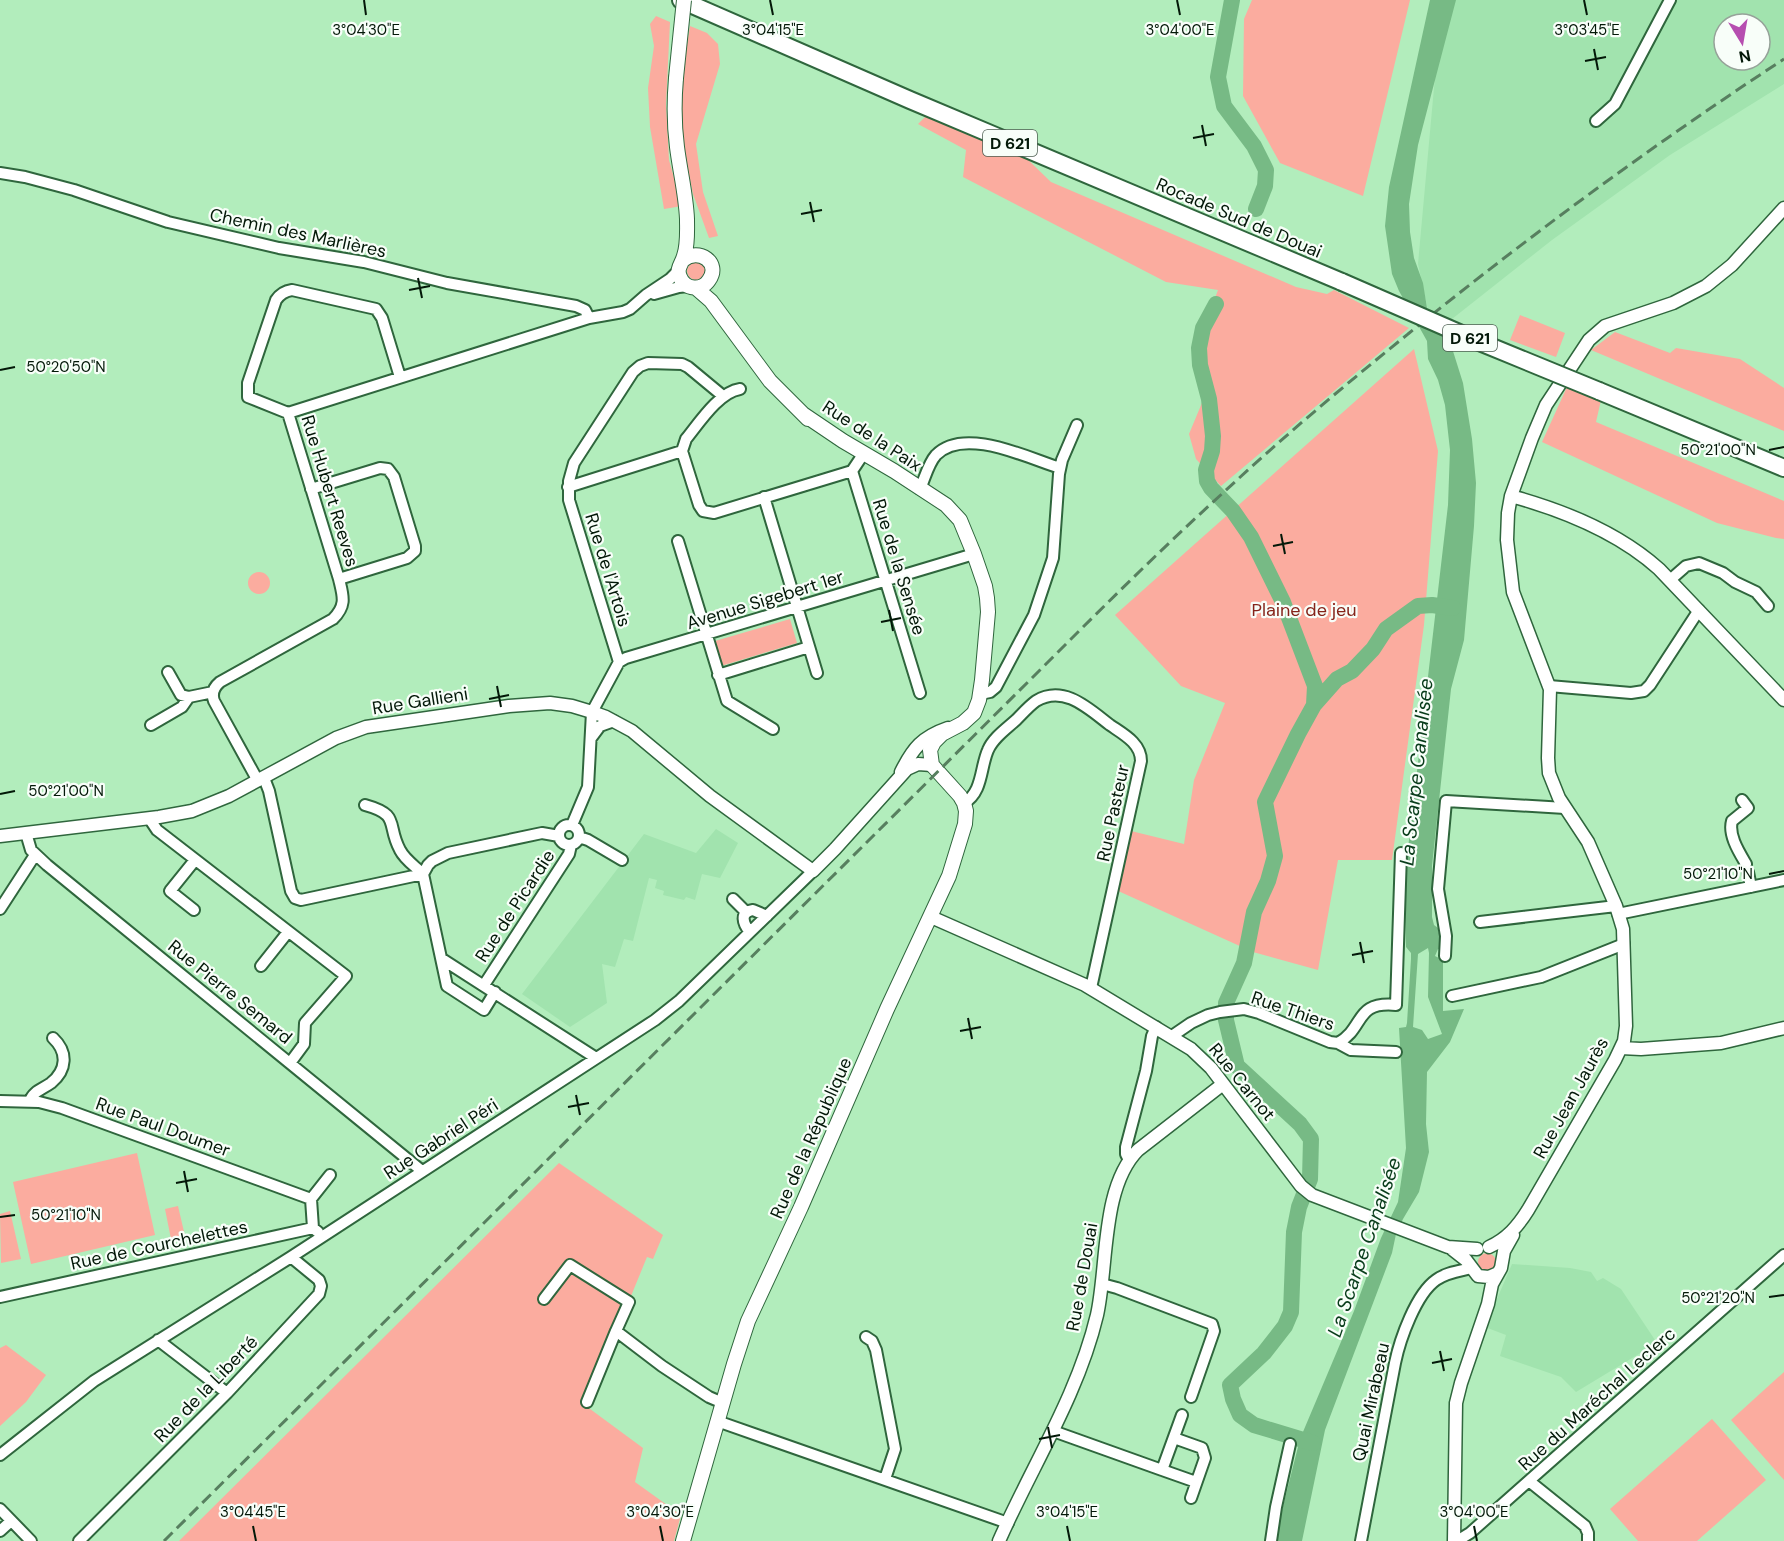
<svg xmlns="http://www.w3.org/2000/svg" width="1784" height="1541" font-family="'DM Sans',sans-serif">
<style>
.built{fill:#a1e3ae;fill-rule:evenodd}
.green{fill:#fbac9f}
.water{fill:#77ba85;fill-rule:evenodd}
.lines{fill:none;stroke-linecap:round;stroke-linejoin:round}
.river{stroke:#77ba85;stroke-width:16}
.minor-casing{stroke:#2f663d;stroke-width:14}
.tertiary-casing{stroke:#2f663d;stroke-width:15}
.secondary-casing{stroke:#2f663d;stroke-width:16}
.trunk-casing{stroke:#2f663d;stroke-width:20}
.minor{stroke:#fff;stroke-width:10}
.tertiary{stroke:#fff;stroke-width:12}
.secondary{stroke:#fff;stroke-width:14}
.trunk{stroke:#fff;stroke-width:16}
.rail{stroke:#577f5f;stroke-width:3;stroke-dasharray:12 6;stroke-linecap:butt}
.secondary-bridge-casing{stroke:#2f663d;stroke-width:16;stroke-linecap:butt}
.trunk-bridge-casing{stroke:#2f663d;stroke-width:20;stroke-linecap:butt}
.secondary-bridge{stroke:#fff;stroke-width:14}
.trunk-bridge{stroke:#fff;stroke-width:16}
.ticks{fill:none;stroke:#031808;stroke-width:2}
.labels{text-anchor:middle;stroke-width:4.5;stroke-linejoin:round;paint-order:stroke}
.shield{fill:#f8fef9;stroke:#4c5d50;stroke-width:1.5}
.shield-label{font-size:16px;font-weight:bold;fill:#031808}
.street-label{font-size:18px;fill:#031808;stroke:#f8fef9}
.park-label{font-size:18px;fill:#85241a;stroke:#f8fef9}
.water-label{font-size:20px;font-style:italic;fill:#083c1a;stroke:#f8fef9}
.ticks-label{font-size:15px;text-anchor:middle;fill:#031808;stroke:#f8fef9;stroke-width:4.5;stroke-linejoin:round;paint-order:stroke}
</style>
<rect width="100%" height="100%" fill="#b2edbc"/>
<!-- built -->
<path class="built" d="M1442,0h342v84l-114,71 -118,85 -119,94 -15,-70zM1724,24h36v36h-36z
M716,829l22,14 -18,35 -18,-4 -7,26 -9,-3 -2,3 -21,-5 1,-4 -9,-3 2,-8 -8,-2 -16,63 -9,-2 -9,28 -13,-3 5,39 -37,24 -48,-33 122,-160 52,19z
M1512,1264l58,4 21,4 6,9 6,-3 18,11 36,54 -81,49 -15,-15 -61,-21 6,-21 -21,-8z"/>
<!-- green -->
<path class="green" d="M1252,0h158l-47,196 -83,-33 -37,-67 1,-77z
M656,16l14,6 -4,82 3,56 13,46 -18,3 -14,-82 -2,-39 6,-42 -4,-22z
M690,26l17,7 11,11 2,20 -24,80 7,48 15,44 -9,2 -16,-44 -9,-42 -4,-65z
M928,114l95,41 28,27 245,105 31,7 7,-4 75,38 -188,158 -25,-27 -7,-25 15,-36 -9,-47 23,-61 -52,-8 -203,-105 3,-27 -48,-26z
M687 271a9 9 0 1 1 18 0a9 9 0 1 1-18 0Z
M1520,315l45,18 -9,24 -46,-17z
M1615,332l55,21 6,-5 64,11 44,29v43l-193,-81z
M1414,349l24,102 -14,174 -32,235h-54l-20,110 -65,-18 -137,-62 15,-59 53,13 10,-64 31,-77 -44,-17 -66,-71z
M1567,387l34,13 -5,22 188,79v38l-8,-1 -59,-15 -175,-81z
M248 583a11 11 0 1 1 22 0a11 11 0 1 1-22 0Z
M790,619l7,24 -76,23 -6,-25z
M137,1153l18,82 -124,29 -18,-82z
M559,1163l104,72 -10,24 -6,-2 -61,149 57,42 -8,34 46,33 -7,26h-495z
M178,1206l7,30 -14,3 -6,-30z
M10,1211l11,48 -20,4 -1,-49z
M1478 1262a9 9 0 1 1 18 0a9 9 0 1 1-18 0Z
M6,1345l40,30 -20,27 -26,24v-78z
M1784,1372v108l-53,-60z
M1712,1419l54,61 -69,61h-59l-28,-32z"/>
<!-- water -->
<path class="water" d="M1430,0h26l-38,145 -9,59 1,28 4,26 9,25 4,25 11,24 8,6 6,10 11,35 9,56 4,44 -2,43 -10,114 -13,49 -19,177v51l2,8 4,3v4l5,3v15l-5,-1 -3,7 8,4v51l21,-2 -14,33 -23,30 -1,52 3,28 -10,40 -16,27 -7,15 -4,19 -67,177 -23,111h-26l2,-15 22,-87 54,-128 27,-73 17,-36 8,-54 -7,-120 7,-1 1,-4 4,-64v-6l-5,-6 -1,-47 2,-43 41,-352 2,-55 -5,-45 -7,-25 -10,-21 -1,-18 -28,-50 -7,-17 -7,-48 4,-39zM1428,948l1,5 -1,44 14,37 -14,5 -6,-9 -9,-3 5,-73z"/>
<g class="lines">
<!-- river -->
<path class="river" d="M1232,0l-14,77 6,29 30,40 12,24 -1,16 -9,23
M1216,304l-13,24 -4,20 1,17 9,34 4,37 -1,15 -6,19 1,11 4,7 22,23 18,26 32,65 32,84 -1,19
M1313,1443l-59,-18 -14,-10 -7,-16 -3,-14 34,-32 21,-27 6,-14 3,-80 5,-25 11,-28 1,-40 -11,-15 -63,-58 -11,-46v-17l18,-40 10,-51 14,-31 7,-25 -10,-54 33,-68 16,-29 23,-26 15,-8 21,-22 13,-20 32,-23 14,-1 21,3"/>
<!-- minor casing -->
<g class="minor-casing">
<path id="minor" d="M1596,121l19,-17 55,-104
M0,173l25,4 49,13 94,32 111,26 85,14 83,21 129,23 9,4 4,8
M654,294l25,-7 9,-1
M740,389c-21,3 -41,34 -54,50l-4,12 17,54 4,6 11,2 138,-42
M288,413l-40,-16v-14l28,-83c4,-6 9,-9 16,-10l84,19 6,9 18,59
M864,453l-12,18 68,222
M568,487l114,-36
M311,489l69,-21 8,1 6,8 21,69v5l-8,7 -68,21
M920,489c5,-11 8,-25 16,-34 28,-29 92,3 124,13
M764,497l53,176
M678,541l49,160 46,28
M1670,580l16,-14 13,-3 24,10 12,9 21,10 12,14
M619,662l-50,-162v-19l5,-18 59,-91 7,-6 8,-3 34,1 6,3 35,29
M168,672l13,23 8,2
M718,675l91,-28
M1549,686l82,7 13,-2 6,-6 49,-75
M980,694l10,-2 6,-5 38,-72 19,-57 6,-84 3,-14 15,-35
M151,725l31,-18 7,-10 24,-5
M591,738l9,-12 14,-5
M264,778l5,13 22,100 4,7 6,2 122,-26
M258,781l-44,-80c-3,-8 0,-14 6,-19l113,-63c14,-14 10,-23 6,-40l-51,-166 301,-95 34,-6 7,-3 16,-14 24,-16 9,-9
M1742,800l6,8 -16,13c-4,14 7,31 14,43
M964,803c19,-11 16,-35 24,-53 5,-12 18,-21 28,-30 6,-6 13,-14 20,-19 28,-17 53,8 74,24 13,9 31,18 31,36l-50,227
M365,805c36,10 21,19 35,45 5,10 15,16 23,24l24,112 37,24 11,-18
M149,818l8,12 189,146 -41,47 -1,21 -14,19
M559 835a10 10 0 1 1 20 0a10 10 0 1 1-20 0Z
M572,825l16,-38 4,-75 27,-50 7,-4 348,-104
M26,833l5,17 16,15 375,306
M579,837l9,3 34,20
M1748,872l3,15
M423,874l5,-9 4,-4 16,-8 94,-20 17,3
M733,899l13,13
M0,909l35,-54
M194,910l-24,-19 25,-31
M1618,914l166,-34
M1480,922l136,-16
M750,932c-7,-8 -11,-20 3,-22l14,6
M1445,956l1,-20 -8,-47 8,-88 119,7
M442,959l154,99
M261,966l27,-34
M484,985l85,-131 2,-9
M1452,996l89,-19 83,-33
M1172,1036l19,-13 17,-8 12,-3 24,-3 15,4 71,29 8,1 13,7 45,2
M1338,1043c27,-15 16,-42 58,-38l5,-152
M0,1101l39,1 23,6 249,91 2,29
M30,1101c3,-10 13,-12 21,-18 16,-13 17,-31 2,-45
M1129,1160l-3,-6v-7l20,-76 6,-35 4,-9
M311,1199l19,-24
M1102,1284l15,4 95,36 2,7 -23,66
M0,1297l313,-69 5,4
M544,1299l26,-34 59,37 -13,29 46,35 47,31 14,6
M866,1337l6,4 4,9 19,99 -10,30
M158,1340l69,53
M587,1402l29,-71
M717,1421l291,102
M1053,1431l109,39 20,-55
M1174,1438l28,10 3,10 -14,40
M0,1455l94,-74 197,-124 364,-237 24,-19 134,-130
M1162,1470l34,12
M1529,1481l56,45 3,7v8
M0,1509l31,32
M0,1531l11,-10
M79,1541l148,-148 92,-99 2,-8 -2,-6 -28,-23
M1271,1541l5,-34 14,-63
M1361,1541l34,-178c5,-24 21,-69 41,-83 11,-8 24,-9 36,-12
M1457,1541l13,-8 314,-278"/>
</g>
<!-- tertiary casing -->
<g class="tertiary-casing">
<path id="tertiary" d="M1511,496c51,14 108,37 148,73l125,131
M901,772c12,-24 21,-35 47,-44
M0,836l159,-19 33,-6 37,-15 107,-58 30,-11 143,-21 41,-3 22,3 20,6 14,5 26,14 78,65 103,75 22,-22 72,-80 11,-5 14,1
M931,917l154,68 106,64 20,19 90,118 11,9 136,52 29,2
M1621,1048l20,1 80,-6 63,-15
M1489,1247c18,-8 29,-21 39,-37l87,-150 9,-19 2,-15 -3,-97 -7,-23 -28,-64 -29,-44 -10,-25 -1,-15 2,-69 -37,-97 -6,-52 1,-27 3,-17 21,-58 14,-33 43,-65 16,-14 68,-23 33,-17 26,-21 52,-57
M1452,1249l14,11 12,16 11,1 9,-4
M999,1541c33,-75 79,-146 98,-226 11,-49 4,-128 41,-165l85,-66
M1454,1541l2,-138 5,-20 27,-79 4,-20 9,-16 3,-17 9,-16"/>
</g>
<!-- secondary casing -->
<g class="secondary-casing">
<path id="secondary" d="M676,78c-2,23 -2,46 1,69 3,24 9,48 10,72 0,12 1,26 -3,37 -2,8 -8,12 -4,21 5,13 22,14 29,3 12,-17 -10,-33 -26,-20
M696,288l15,13 59,80 38,38
M683,1541l51,-177 14,-43 53,-114 86,-198 62,-133 16,-52 1,-13 -2,-8 -4,-7 -28,-31 -2,-15 4,-8 8,-8 21,-11 11,-10 5,-13 3,-20 6,-68 -1,-14 -2,-12 -11,-32 -14,-34 -14,-15 -52,-34 -51,-30 -40,-27"/>
</g>
<!-- trunk casing -->
<g class="trunk-casing">
<path id="trunk" d="M681,0l229,100 432,182
M1599,391l185,77"/>
</g>
<!-- minor -->
<use href="#minor" class="minor"/>
<!-- tertiary -->
<use href="#tertiary" class="tertiary"/>
<!-- secondary -->
<use href="#secondary" class="secondary"/>
<!-- trunk -->
<use href="#trunk" class="trunk"/>
<!-- rail -->
<path class="rail" d="M164,1541l875,-870c61,-61 121,-121 185,-179 59,-55 121,-107 184,-158 121,-98 246,-190 376,-275"/>
<!-- secondary-bridge casing -->
<g class="secondary-bridge-casing">
<path id="secondary-bridge" d="M676,78l8,-78"/>
</g>
<!-- trunk-bridge casing -->
<g class="trunk-bridge-casing">
<path id="trunk-bridge" d="M1342,282l140,61 117,48"/>
</g>
<!-- secondary-bridge -->
<use href="#secondary-bridge" class="secondary-bridge"/>
<!-- trunk-bridge -->
<use href="#trunk-bridge" class="trunk-bridge"/>
</g>
<!-- ticks -->
<path class="ticks" d="M364,0l2,15M770,0l3,15M1177,0l3,15M1584,0l3,15M1594,49l4,21M1585,61l21,-4M1202,125l4,21M1193,138l21,-4M810,202l4,20M801,214l21,-4M418,278l4,20M409,290l21,-4M0,370l15,-3M1769,450l15,-3M1281,534l4,20M1273,546l20,-4M889,610l4,21M881,622l20,-4M497,686l4,21M489,699l20,-4M0,794l15,-3M1769,874l15,-3M1360,942l4,21M1352,955l21,-4M968,1018l4,21M960,1031l21,-4M576,1095l4,20M568,1107l21,-4M184,1171l4,21M176,1183l21,-4M0,1217l15,-2M1769,1297l15,-2M1440,1351l4,20M1432,1363l20,-4M1048,1427l4,21M1039,1439l21,-4M253,1526l3,15M660,1526l3,15M1067,1526l3,15M1474,1526l3,15"/>
<g class="labels">
<!-- shield labels -->
<g class="shield">
<rect x="983" y="130" width="54" height="26" rx="4.5"/>
<rect x="1443" y="325" width="54" height="26" rx="4.5"/>
</g>
<g class="shield-label">
<text x="1010" y="149">D 621</text>
<text x="1470" y="344">D 621</text>
</g>
<!-- street labels -->
<g class="street-label">
<text transform="translate(1239 218) rotate(23)" y="6">Rocade Sud de Douai</text>
<text transform="translate(298 233) rotate(12)" y="6">Chemin des Marlières</text>
<text transform="translate(872 436) rotate(33)" y="6">Rue de la Paix</text>
<text transform="translate(330 491) rotate(73)" y="6">Rue Hubert Reeves</text>
<text transform="translate(899 567) rotate(73)" y="6">Rue de la Sensée</text>
<text transform="translate(608 570) rotate(73)" y="6">Rue de l'Artois</text>
<text transform="translate(765 600) rotate(-17)" y="6">Avenue Sigebert 1er</text>
<text transform="translate(420 701) rotate(-9)" y="6">Rue Gallieni</text>
<text transform="translate(1113 813) rotate(-78)" y="6">Rue Pasteur</text>
<text transform="translate(515 906) rotate(-57)" y="6">Rue de Picardie</text>
<text transform="translate(230 992) rotate(39)" y="6">Rue Pierre Semard</text>
<text transform="translate(1293 1011) rotate(19)" y="6">Rue Thiers</text>
<text transform="translate(1242 1082) rotate(51)" y="6">Rue Carnot</text>
<text transform="translate(1571 1098) rotate(-61)" y="6">Rue Jean Jaurès</text>
<text transform="translate(163 1127) rotate(20)" y="6">Rue Paul Doumer</text>
<text transform="translate(811 1138) rotate(-66)" y="6">Rue de la République</text>
<text transform="translate(441 1139) rotate(-33)" y="6">Rue Gabriel Péri</text>
<text transform="translate(159 1245) rotate(-12)" y="6">Rue de Courchelettes</text>
<text transform="translate(1082 1277) rotate(-80)" y="6">Rue de Douai</text>
<text transform="translate(206 1389) rotate(-46)" y="6">Rue de la Liberté</text>
<text transform="translate(1597 1399) rotate(-42)" y="6">Rue du Maréchal Leclerc</text>
<text transform="translate(1371 1402) rotate(-78)" y="6">Quai Mirabeau</text>
</g>
<!-- park labels -->
<g class="park-label">
<text x="1304" y="616">Plaine de jeu</text>
</g>
<!-- water labels -->
<g class="water-label">
<text transform="translate(1416 772) rotate(-84)" y="7">La Scarpe Canalisée</text>
<text transform="translate(1364 1247) rotate(-71)" y="7">La Scarpe Canalisée</text>
</g>
</g>
<g class="ticks-label">
<text x="366" y="35">3°04'30"E</text>
<text x="773" y="35">3°04'15"E</text>
<text x="1180" y="35">3°04'00"E</text>
<text x="1587" y="35">3°03'45"E</text>
<text x="66" y="372">50°20'50"N</text>
<text x="1718" y="455">50°21'00"N</text>
<text x="66" y="796">50°21'00"N</text>
<text x="1718" y="879">50°21'10"N</text>
<text x="66" y="1220">50°21'10"N</text>
<text x="1718" y="1303">50°21'20"N</text>
<text x="253" y="1517">3°04'45"E</text>
<text x="660" y="1517">3°04'30"E</text>
<text x="1067" y="1517">3°04'15"E</text>
<text x="1474" y="1517">3°04'00"E</text>
</g>
<!-- north arrow -->
<g transform="translate(1742 42) rotate(169)"><circle r="28" fill="#f8fef9" stroke="#96a299" stroke-width="1.5"/>
<path d="M0-4.5L10 22L0 15L-10 22Z" fill="#b64eb0"/>
<text y="-9" font-size="16" font-weight="bold" text-anchor="middle" fill="#031808">N</text>
</g>
</svg>
